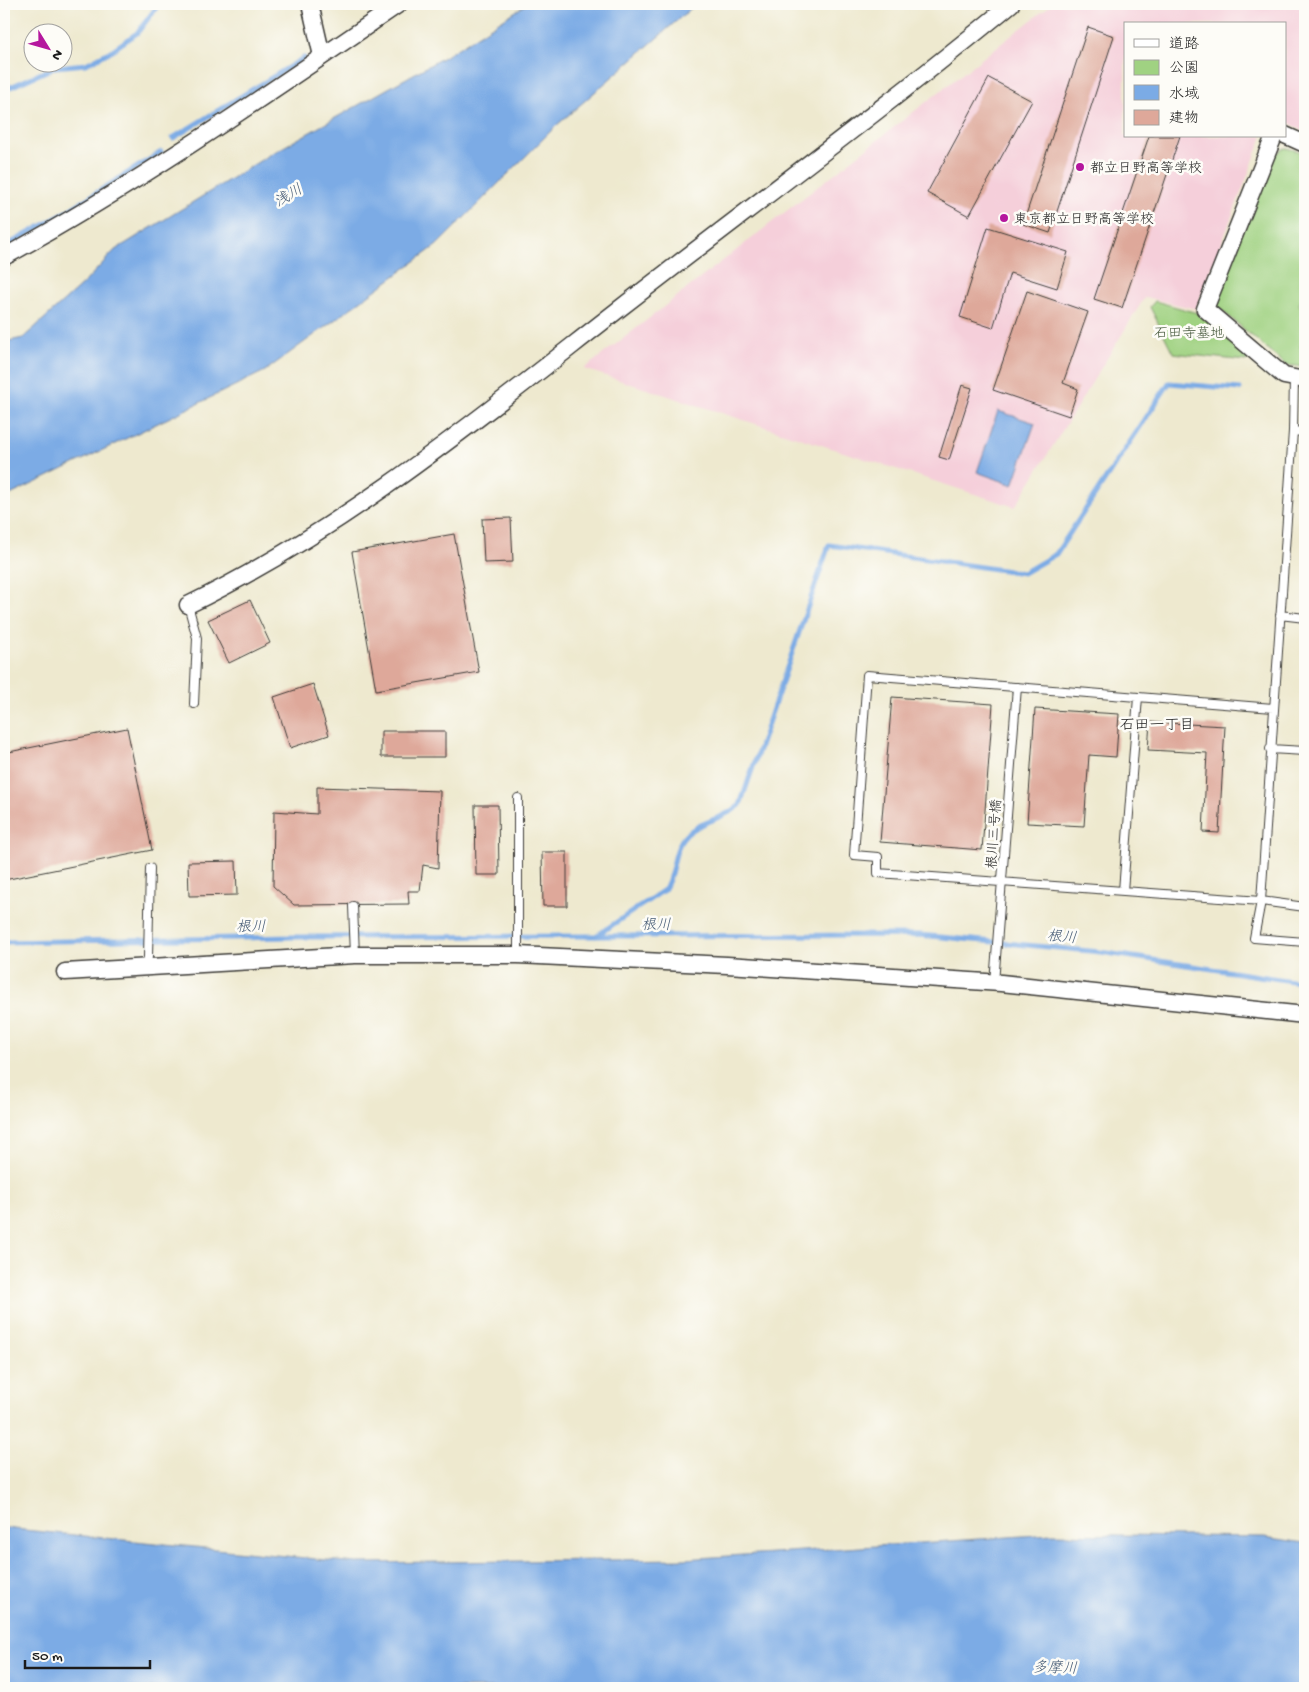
<svg xmlns="http://www.w3.org/2000/svg" width="1309" height="1692" font-family="'Gochi Hand','Klee One',sans-serif">
<style>
.built{fill:#f5cfda}
.green{fill:#a0d282;stroke:#5e774f}
.water{fill:#7babe5;stroke:#4c6480}
.lines{fill:none;stroke-linecap:round;stroke-linejoin:round}
.stream{stroke:#7babe5;stroke-width:5}
.building{fill:#dea89a}
.lane-casing{stroke:#3c3b37;stroke-width:10}
.street-casing{stroke:#3c3b37;stroke-width:19}
.lane{stroke:#fff;stroke-width:8}
.street{stroke:#fff;stroke-width:16}
.poi-dot{fill:#b5179e;stroke:#fdfcf7;stroke-width:2}
.labels{text-anchor:middle;stroke-width:5;stroke-linejoin:round;paint-order:stroke}
.poi-label{font-size:14px;fill:#1c1c1c;stroke:#fdfcf7;text-anchor:start}
.park-label{font-size:14px;fill:#4a5c40;stroke:#fdfcf7}
.street-label{font-size:14px;fill:#1c1c1c;stroke:#fdfcf7}
.water-label{font-size:15px;font-style:italic;fill:#475c76;stroke:#fdfcf7}
.neighbourhood-label{font-size:15px;fill:#1c1c1c;stroke:#fdfcf7}
</style>
<rect width="100%" height="100%" fill="#fdfcf7"/>
<filter id="ink" filterUnits="userSpaceOnUse"><feTurbulence type="fractalNoise" baseFrequency=".02" numOctaves="2"/><feDisplacementMap in="SourceGraphic" scale="10" xChannelSelector="R" yChannelSelector="G"/><feConvolveMatrix kernelMatrix="1 2 1 2 8 2 1 2 1" color-interpolation-filters="sRGB"/></filter>
<filter id="wash" filterUnits="userSpaceOnUse"><feTurbulence type="fractalNoise" baseFrequency=".0096" numOctaves="4" result="noise"/><feDisplacementMap in="SourceGraphic" scale="20" xChannelSelector="R" yChannelSelector="G"/><feGaussianBlur stdDeviation="1.12" result="paint"/><feColorMatrix in="noise" values="0 0 0 0 0 0 0 0 0 0 0 0 0 0 0 0 0 1.4 0 .05"/><feComposite in="paint" operator="in"/></filter>
<g filter="url(#wash)">
<rect width="100%" height="100%" fill="#eee9cf"/>
<!-- built -->
<path class="built" d="M1052,4h253v129l-20,-13v-96h-160v112h138l-67,173 -51,-12 -130,210 -431,-138z"/>
<!-- green -->
<path class="green" d="M1285,148l14,3 6,5v141l-7,6 7,10v29l-5,4 5,8v13l-19,-2 -68,-58 -3,-8 55,-141z
M1155,301l46,13 48,41 -3,6 -73,-8 -23,-46z"/>
<!-- water -->
<path class="water" d="M527,4h169l-139,121 -120,120 -172,126 -261,127v-156l19,-4 62,-56 30,-32 156,-96 173,-97z
M998,411l37,12 -22,62 -36,-13z
M4,1528l352,35 328,-4 368,-25 212,3 41,6v145h-1301z"/>
<g class="lines">
<!-- stream -->
<path class="stream" d="M4,90l51,-23 31,-3 25,-13 26,-18 22,-29
M173,138l131,-80
M4,247l52,-29 105,-66
M596,936l68,-46c11,-15 8,-40 21,-54 14,-15 40,-17 55,-31l89,-260 194,28 33,-19 113,-171 71,6
M4,942l288,-5 627,-2 181,17 205,31"/>
</g>
<g id="blocks">
<!-- building -->
<path class="building" d="M1088,27l26,9 -64,197 -27,-9z
M989,78l43,23 -63,115 -42,-23z
M1149,136h31l-58,172 -28,-9z
M988,227l80,25 -11,36 -47,-15 -17,55 -33,-11z
M1027,291l61,21 -25,71 15,6 -9,27 -76,-26z
M962,385l10,3 -23,72 -10,-3z
M511,518l2,44 -29,1 -2,-44z
M454,534l25,138 -103,18 -24,-138z
M250,600l20,43 -41,20 -21,-43z
M313,684l16,51 -39,13 -16,-51z
M892,697l101,7 -11,146 -102,-8z
M1035,709l84,5 -3,43 -27,-2 -5,71 -57,-3z
M1150,722l75,4 -6,107 -16,-1 4,-79 -59,-3z
M127,728l25,122 -148,30v-127z
M381,731h64v26h-64z
M317,787l123,4 -2,77 -15,-3 -3,26h-12l1,13 -115,1 -21,-19 1,-75 43,3z
M475,805h23l1,70h-23z
M542,852h25v54h-24z
M236,861l1,34 -48,1 -1,-34z"/>
</g>
</g>
<g filter="url(#ink)">
<use href="#blocks" fill-opacity="0" stroke="#3c3b37" stroke-width="1"/>
<g class="lines">
<!-- lane casing -->
<g class="lane-casing">
<path id="lane" d="M1293,431l1,-53
M1305,432l-12,-1 -32,470 -7,37 51,4
M188,605l9,33 -3,66
M1280,615l25,3
M1273,708l-406,-33 -13,180 24,2v16l383,28 44,6
M1270,749l35,2
M1123,891l15,-194
M353,906l2,49
M518,955v-157
M146,967l2,-10 2,-89
M994,983l23,-296"/>
</g>
<!-- street casing -->
<g class="street-casing">
<path id="street" d="M310,4l12,52
M1285,135l20,9
M1274,136l-69,173 79,67 21,4
M4,257c137,-75 266,-165 395,-253
M188,605c159,-77 296,-191 435,-299 129,-100 262,-198 388,-302
M65,972l290,-17h163l209,10 274,18 304,32"/>
</g>
<!-- lane -->
<use href="#lane" class="lane"/>
<!-- street -->
<use href="#street" class="street"/>
</g>
</g>
<!-- markers -->
<g class="poi-dot">
<circle cx="1080" cy="167" r="5"/>
<circle cx="1004" cy="218" r="5"/>
</g>
<g class="labels">
<!-- poi labels -->
<g class="poi-label">
<text x="1090" y="172">都立日野高等学校</text>
<text x="1014" y="223">東京都立日野高等学校</text>
</g>
<!-- park labels -->
<g class="park-label">
<text x="1189" y="337">石田寺墓地</text>
</g>
<!-- street labels -->
<g class="street-label">
<text transform="translate(993 834) rotate(-86)" y="5">根川三号橋</text>
</g>
<!-- water labels -->
<g class="water-label">
<text transform="translate(288 195) rotate(-31)" y="5">浅川</text>
<text x="656" y="929">根川</text>
<text transform="translate(251 926) rotate(-1)" y="5">根川</text>
<text transform="translate(1062 936) rotate(5)" y="5">根川</text>
<text transform="translate(1055 1667) rotate(2)" y="5">多摩川</text>
</g>
<!-- neighbourhood labels -->
<g class="neighbourhood-label">
<text x="1157" y="729">石田一丁目</text>
</g>
</g>
<!-- margin -->
<rect width="1309" height="1692" fill="none" stroke="#fdfcf7" stroke-width="20"/>
<!-- legend -->
<rect x="1124" y="22" width="162" height="115" fill="#fdfcf7" stroke="#a3a29f"/>
<rect x="1134" y="39" width="25" height="8" fill="#ffffff" stroke="#a3a29f"/>
<text x="1169" y="48" font-size="15" fill="#1c1c1c">道路</text>
<rect x="1134" y="60" width="25" height="15" fill="#a0d282" stroke="#a3a29f"/>
<text x="1169" y="72" font-size="15" fill="#1c1c1c">公園</text>
<rect x="1134" y="85" width="25" height="15" fill="#7babe5" stroke="#a3a29f"/>
<text x="1169" y="98" font-size="15" fill="#1c1c1c">水域</text>
<rect x="1134" y="110" width="25" height="15" fill="#dea89a" stroke="#a3a29f"/>
<text x="1169" y="122" font-size="15" fill="#1c1c1c">建物</text>
<!-- north arrow -->
<g transform="translate(48 48) rotate(127)"><circle r="24" fill="#fdfcf7" stroke="#a3a29f"/>
<path d="M0-4L9 19L0 12L-9 19Z" fill="#b5179e"/>
<text y="-8" font-size="14" font-weight="bold" text-anchor="middle" fill="#1c1c1c">N</text>
</g>
<!-- scale -->
<path d="M25 1660v8h125v-8" fill="none" stroke="#1c1c1c" stroke-width="2.5"/>
<text x="32" y="1660" font-size="15" fill="#1c1c1c" stroke="#fdfcf7" stroke-width="4" paint-order="stroke">50 m</text>
</svg>
